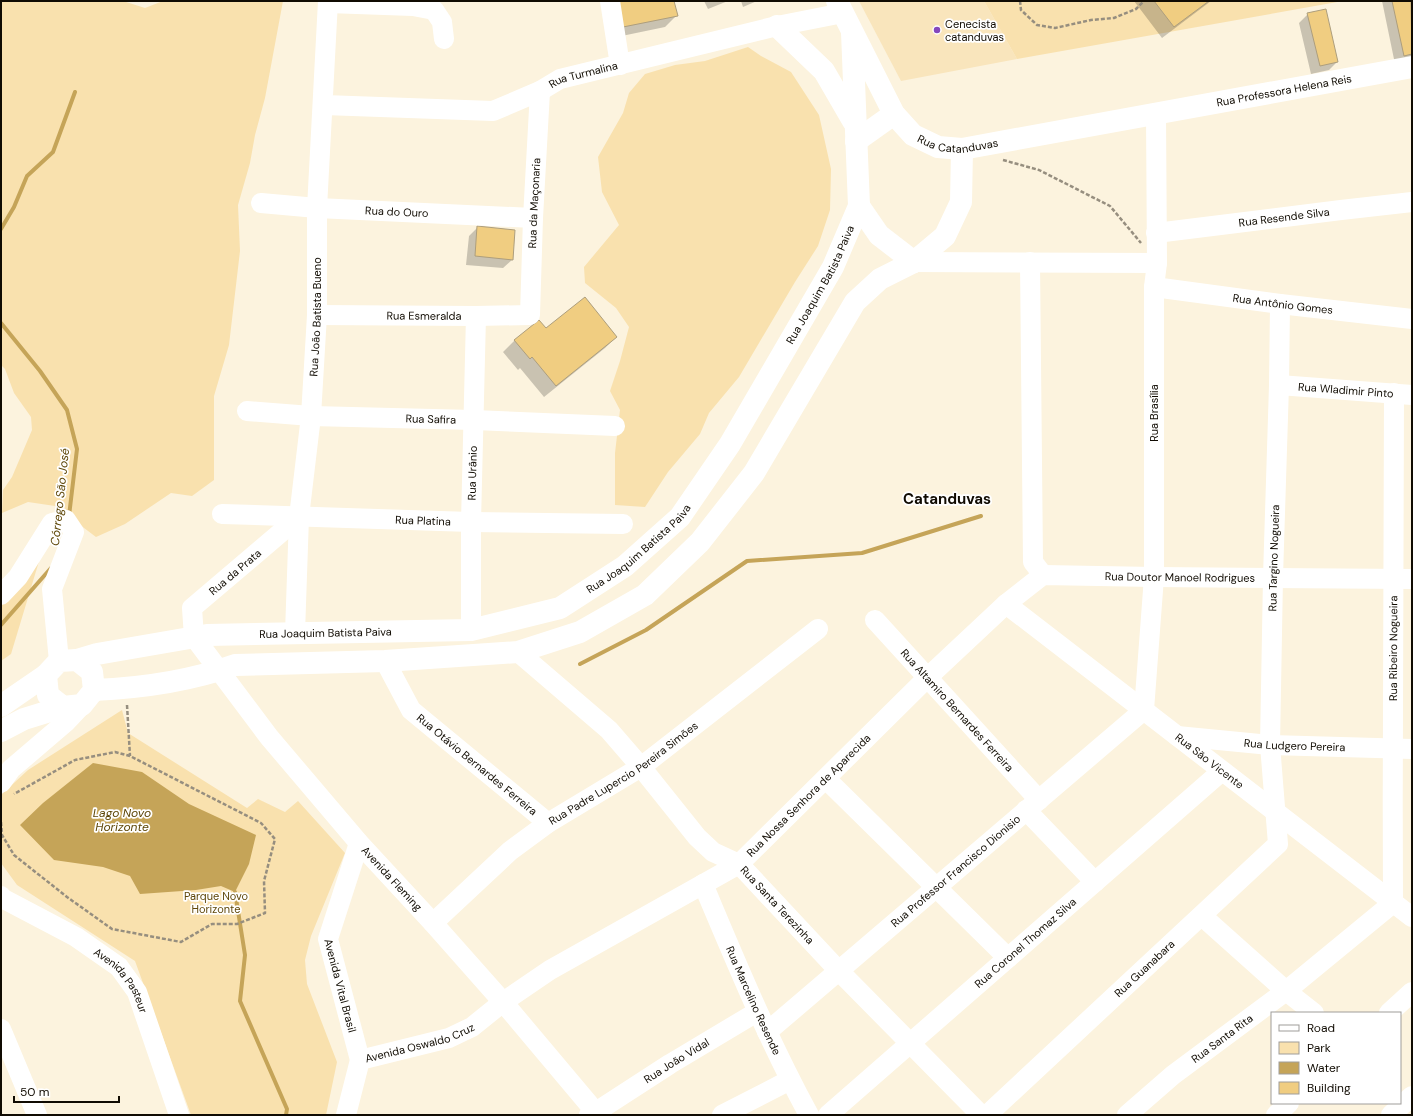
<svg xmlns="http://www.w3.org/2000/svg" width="1413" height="1116" font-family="'DM Sans',sans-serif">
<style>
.built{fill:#f9e5bc}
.green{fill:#f9e1ae}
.water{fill:#c5a458}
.shadow{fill:#0003}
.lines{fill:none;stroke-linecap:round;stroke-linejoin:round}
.stream{stroke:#c5a458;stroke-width:4}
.building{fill:#f0cd81;stroke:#ad9e7d}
.path{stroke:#968e7f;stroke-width:2.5;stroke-dasharray:4 2;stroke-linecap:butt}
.minor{stroke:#fff;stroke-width:20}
.major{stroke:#fff;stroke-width:22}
.poi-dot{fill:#8447bd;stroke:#fff;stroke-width:1.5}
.labels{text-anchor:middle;stroke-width:3.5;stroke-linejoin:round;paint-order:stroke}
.poi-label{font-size:11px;fill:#100b02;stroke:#fff;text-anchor:start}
.street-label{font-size:11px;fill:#100b02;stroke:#fff}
.park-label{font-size:11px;fill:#5f470a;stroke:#fff}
.water-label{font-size:12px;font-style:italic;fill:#5d4607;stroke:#fff}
.district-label{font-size:15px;font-weight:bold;fill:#100b02;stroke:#fff}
</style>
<rect width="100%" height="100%" fill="#fcf3de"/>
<!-- built -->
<path class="built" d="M859,1h125l33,58 -116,22z"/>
<!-- green -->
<path class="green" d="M1,1h122l22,7 18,-7h120l-18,97 -10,37 -5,28 -12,42 2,46 -11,94 -15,51v84l-22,16 -21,-3 -46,31 -29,13 -41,-31 -27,-4 -26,11 1,-23 9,-13 20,-47 -1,-13 -17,-24 -9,-24 -4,-4z
M984,1h359l-326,58z
M748,47l13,9 30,16 28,43 12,54 -1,41 -12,36 -23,36 -56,95 -30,36 -9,21 -32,38 -23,35 -30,-2v-52l5,-43 -10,-19 10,-30 9,-34 -13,-19 -31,-25 -1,-16 35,-42 -17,-33 -4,-35 25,-44 6,-20 16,-19 30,-9 30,-4z
M40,558l-29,96 -10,7v-60z
M122,710l6,23 119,75 11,-9 27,13 13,-11 47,52 -34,83 -6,24 2,24 30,78 -11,53h-135l-56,-154 -118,-76 -16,-22 1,-69 26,-24z"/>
<!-- water -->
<path class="water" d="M93,763l49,9 47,32 67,31 -7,29 -14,28 -14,-6 -25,4 -56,4 -10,-18 -27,-9 -49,-7 -34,-35 23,-22z"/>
<!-- shadow -->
<path class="shadow" d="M604,1h69l3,15 -11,11 -53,11z
M704,1h24l-20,8z
M741,1h16l-14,6z
M1134,1h77l-49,37z
M1382,1h30v59l-17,4z
M1308,14l29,48 -8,8 -18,4 -12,-51z
M478,227l34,33 -9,8 -37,-3 3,-29z
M546,329l70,8 -11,11 -61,49 -24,-29 -2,2 -15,-18 12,-12z"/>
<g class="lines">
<!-- stream -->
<path class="stream" d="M1,229l13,-22 13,-31 26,-24 22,-60
M1,323l39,48 27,39 10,39 -8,67
M1,625l50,-57
M580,664l66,-34 101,-69 115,-8 119,-37
M235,892l10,63 -5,46 47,108 -1,6"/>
</g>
<!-- building -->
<path class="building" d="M618,1h56l4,15 -55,11z
M1154,1h55l-35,26z
M1392,1h19l1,53 -8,2z
M1326,9l12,53 -18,4 -13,-53z
M477,226l38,4 -2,30 -38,-4z
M585,297l32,40 -61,49 -24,-29 -2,2 -16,-19 25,-20 7,8z"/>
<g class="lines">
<!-- path -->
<path class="path" d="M1020,1l1,9 16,15 18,3 36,-8 23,-2 22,-9 8,-8
M1003,160l36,10 71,36 31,37
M127,705l3,51
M1,822l1,13 12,20 53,42 45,32 69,13 31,-18h25l28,-11 -1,-32 11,-42 -14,-16 -131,-67 -15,-4 -40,8 -61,34"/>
<!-- minor -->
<g class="minor">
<path d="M610,1l10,64"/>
<path d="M328,3l85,3 21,4 8,12 2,17"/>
<path id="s1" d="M324,105l169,6 47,-20 20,-12 217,-53 66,-13"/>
<path id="s2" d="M261,203l56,5 216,10"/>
<path id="s3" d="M1156,233l185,-23 71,-8"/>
<path d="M914,262l243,1"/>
<path d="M1030,262l3,300 10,13"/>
<path id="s4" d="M1154,287l126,17 132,15"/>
<path id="s5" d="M317,315l159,1 54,-1 3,-97 7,-127"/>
<path id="s6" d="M1279,385l133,10"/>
<path id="s7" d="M247,411l64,5 163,4 141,6"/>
<path id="s8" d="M222,514l249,8 152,2"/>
<path id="s9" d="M299,517l-107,91 2,29 75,100 90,106 74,80 70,79 95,113"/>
<path d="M1,595l17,-18 34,-54 14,-3 8,12 -22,57 7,72"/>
<path id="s10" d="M1006,604l406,313"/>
<path id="s11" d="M875,620l164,180"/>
<path id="s12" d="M471,630v-108l5,-206"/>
<path id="s13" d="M295,633l4,-116 12,-101 6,-101v-107l11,-207"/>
<path id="s14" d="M518,652l91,78 32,37 56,70 16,15 26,12 100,107 142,144"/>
<path id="s15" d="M385,661l26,49 137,113"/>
<path id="s16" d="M1177,736l93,9 142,4"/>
<path d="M826,779l182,179"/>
<path d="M1,783l10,-14 55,-47 16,-17"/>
<path d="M1026,810l69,72"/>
<path id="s17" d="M359,843l-31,96 32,121"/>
<path id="s18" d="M703,884c33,78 65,156 106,231"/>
<path id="s19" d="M1,896l1,2 74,39 43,30 18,25 42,123"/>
<path d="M1202,916l84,75 28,22"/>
<path id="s20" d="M433,923l77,-72 38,-28 93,-56 177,-138"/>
<path d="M1389,1013l23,-21"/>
<path d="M1,1029l36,86"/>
<path id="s21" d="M767,1032l377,-322 10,-133v-290l3,-24 -1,-149"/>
<path id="s22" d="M346,1115l14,-55 89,-22 23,-11 31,-25 47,-32 189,-106 188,-186 79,-74 37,-29 111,2 258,2"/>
<path id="s23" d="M589,1115l7,-3 74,-48 87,-52"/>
<path d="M722,1115l68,-35"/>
<path id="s24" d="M828,1115l394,-344"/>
<path id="s25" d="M987,1115l291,-271 -8,-99 3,-168 6,-192 1,-81"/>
<path id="s26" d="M1127,1115l46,-40 113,-84 107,-88c-1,-170 1,-340 1,-510"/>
<path d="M1276,1115l13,-12"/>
<path d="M1391,1115l21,-19"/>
</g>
<!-- major -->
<g class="major">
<path id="s27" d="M837,1l57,113 19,21 25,12 24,2 450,-82"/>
<path d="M777,26l47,45 29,50"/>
<path d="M856,141l38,-27"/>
<path d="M859,206l20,29 35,27"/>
<path id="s28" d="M77,660l20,-6 110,-19 264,-5 89,-22 65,-42 55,-49 50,-73 103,-177 26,-61 -7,-174"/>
<path d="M77,660l15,12 2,18 -12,15 -19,2 -15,-12 -2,-20 13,-14z"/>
<path d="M94,690c48,-2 96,-9 141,-25l150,-4 133,-9 62,-20 65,-37 55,-53 54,-69 101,-171 25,-23 34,-17 31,-26 16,-34 1,-53"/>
<path d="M1,706l45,-31"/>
<path d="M1,731l23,-12 39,-12"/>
</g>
</g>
<!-- markers -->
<circle class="poi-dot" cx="937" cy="30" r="4"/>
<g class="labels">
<!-- poi labels -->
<g class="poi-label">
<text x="945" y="28">Cenecista<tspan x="945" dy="13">catanduvas</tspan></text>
</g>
<!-- street labels -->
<g class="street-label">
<text dy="4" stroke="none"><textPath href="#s1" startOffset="267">Rua Turmalina</textPath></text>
<text dy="4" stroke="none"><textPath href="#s27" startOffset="534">Rua Professora Helena Reis</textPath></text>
<text dy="4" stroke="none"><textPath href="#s27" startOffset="202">Rua Catanduvas</textPath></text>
<text dy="4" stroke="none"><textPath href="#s5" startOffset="325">Rua da Maçonaria</textPath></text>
<text dy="4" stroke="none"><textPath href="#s2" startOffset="136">Rua do Ouro</textPath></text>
<text dy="4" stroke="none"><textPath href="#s3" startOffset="129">Rua Resende Silva</textPath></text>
<text dy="4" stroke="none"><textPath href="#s28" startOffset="911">Rua Joaquim Batista Paiva</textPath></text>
<text dy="4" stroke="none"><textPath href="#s4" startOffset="130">Rua Antônio Gomes</textPath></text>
<text dy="4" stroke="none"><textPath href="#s5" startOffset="107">Rua Esmeralda</textPath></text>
<text dy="4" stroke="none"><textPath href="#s13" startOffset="317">Rua João Batista Bueno</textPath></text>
<text dy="4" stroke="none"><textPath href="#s6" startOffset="67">Rua Wladimir Pinto</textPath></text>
<text transform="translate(1154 413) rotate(-90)" y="4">Rua Brasília</text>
<text dy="4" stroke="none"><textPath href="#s7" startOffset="184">Rua Safira</textPath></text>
<text dy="4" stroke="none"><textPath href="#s12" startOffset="157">Rua Urânio</textPath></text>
<text dy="4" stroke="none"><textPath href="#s8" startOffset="201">Rua Platina</textPath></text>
<text dy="4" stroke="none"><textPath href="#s28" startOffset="587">Rua Joaquim Batista Paiva</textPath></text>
<text dy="4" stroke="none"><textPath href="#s25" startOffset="684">Rua Targino Nogueira</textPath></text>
<text transform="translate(235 572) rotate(-40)" y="4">Rua da Prata</text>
<text dy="4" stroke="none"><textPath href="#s22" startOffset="1044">Rua Doutor Manoel Rodrigues</textPath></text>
<text dy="4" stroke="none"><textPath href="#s28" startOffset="251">Rua Joaquim Batista Paiva</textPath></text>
<text dy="4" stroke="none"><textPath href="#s26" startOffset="595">Rua Ribeiro Nogueira</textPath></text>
<text dy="4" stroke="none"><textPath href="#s11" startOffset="122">Rua Altamiro Bernardes Ferreira</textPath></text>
<text dy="4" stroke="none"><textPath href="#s16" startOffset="118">Rua Ludgero Pereira</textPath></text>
<text dy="4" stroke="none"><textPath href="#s10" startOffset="257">Rua São Vicente</textPath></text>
<text dy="4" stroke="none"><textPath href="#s15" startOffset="141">Rua Otávio Bernardes Ferreira</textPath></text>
<text dy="4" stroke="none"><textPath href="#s20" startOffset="243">Rua Padre Lupercio Pereira Simões</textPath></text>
<text dy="4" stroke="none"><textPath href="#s22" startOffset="585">Rua Nossa Senhora de Aparecida</textPath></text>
<text dy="4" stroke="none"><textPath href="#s21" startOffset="248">Rua Professor Francisco Dionisio</textPath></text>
<text dy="4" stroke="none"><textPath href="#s9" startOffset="482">Avenida Fleming</textPath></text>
<text dy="4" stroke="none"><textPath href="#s14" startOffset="365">Rua Santa Terezinha</textPath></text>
<text dy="4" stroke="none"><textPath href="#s24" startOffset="262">Rua Coronel Thomaz Silva</textPath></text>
<text dy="4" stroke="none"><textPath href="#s25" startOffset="215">Rua Guanabara</textPath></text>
<text dy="4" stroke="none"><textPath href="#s19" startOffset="150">Avenida Pasteur</textPath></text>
<text dy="4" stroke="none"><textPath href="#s17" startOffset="149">Avenida Vital Brasil</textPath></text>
<text dy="4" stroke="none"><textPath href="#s18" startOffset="127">Rua Marcelino Resende</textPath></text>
<text dy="4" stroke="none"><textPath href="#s26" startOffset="122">Rua Santa Rita</textPath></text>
<text dy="4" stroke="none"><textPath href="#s22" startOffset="119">Avenida Oswaldo Cruz</textPath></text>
<text dy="4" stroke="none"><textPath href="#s23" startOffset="103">Rua João Vidal</textPath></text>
</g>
<!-- park labels -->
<g class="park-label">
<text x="216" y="900">Parque Novo<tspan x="216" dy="13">Horizonte</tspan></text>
</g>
<!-- water labels -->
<g class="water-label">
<text transform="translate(60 497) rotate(-84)" y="4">Córrego São José</text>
<text x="122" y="817">Lago Novo<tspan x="122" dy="14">Horizonte</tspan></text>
</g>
<!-- district labels -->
<g class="district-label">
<text x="947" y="504">Catanduvas</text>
</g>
</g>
<!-- border -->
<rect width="1413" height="1116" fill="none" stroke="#100b02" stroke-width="4"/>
<!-- legend -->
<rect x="1271" y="1012" width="130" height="92" fill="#ffffff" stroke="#9f9d9a"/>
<rect x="1279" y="1025" width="20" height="6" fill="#ffffff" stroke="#9f9d9a"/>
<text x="1307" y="1032" font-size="12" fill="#100b02">Road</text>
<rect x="1279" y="1042" width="20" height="12" fill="#f9e1ae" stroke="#9f9d9a"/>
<text x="1307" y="1052" font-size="12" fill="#100b02">Park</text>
<rect x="1279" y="1062" width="20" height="12" fill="#c5a458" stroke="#9f9d9a"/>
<text x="1307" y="1072" font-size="12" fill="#100b02">Water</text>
<rect x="1279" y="1082" width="20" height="12" fill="#f0cd81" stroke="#9f9d9a"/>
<text x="1307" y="1092" font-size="12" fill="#100b02">Building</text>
<!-- scale -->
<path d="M14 1096v6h105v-6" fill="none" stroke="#100b02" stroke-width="2"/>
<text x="20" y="1096" font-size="12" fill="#100b02" stroke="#ffffff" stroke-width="3" paint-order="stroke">50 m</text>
</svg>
